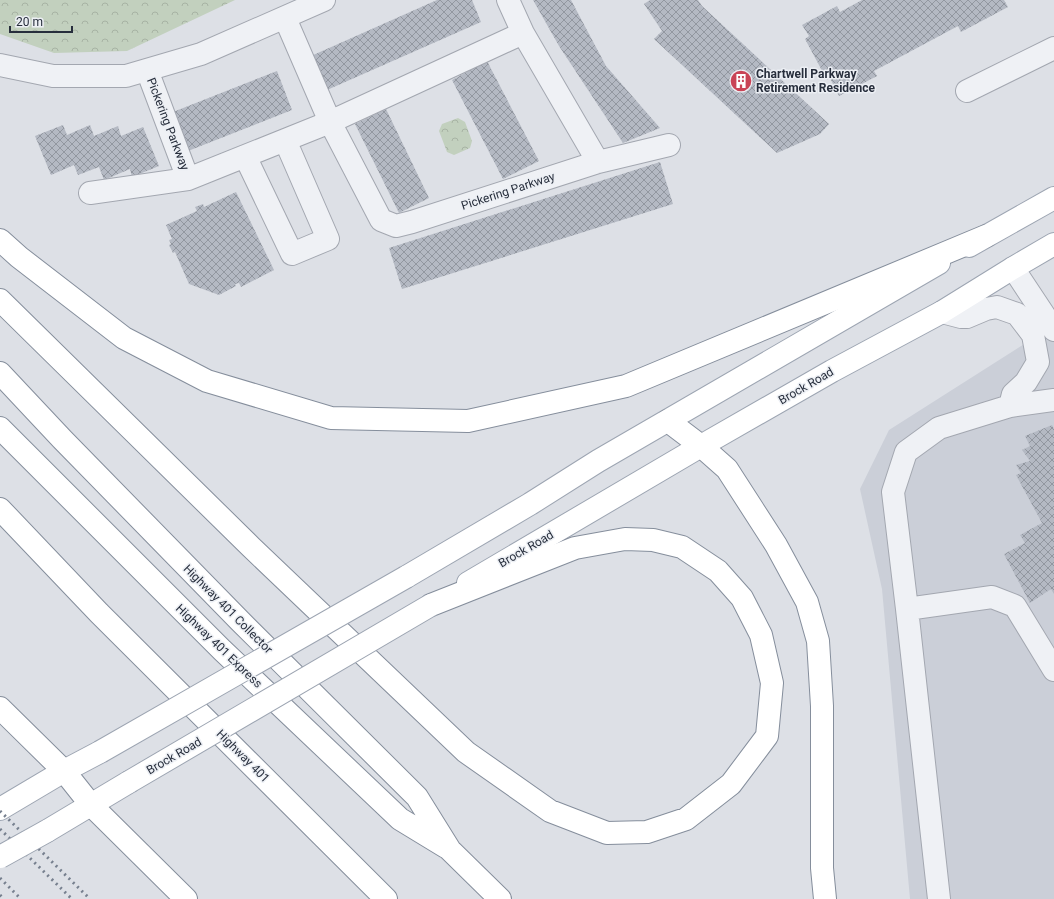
<svg xmlns="http://www.w3.org/2000/svg" width="1054" height="899" font-family="Roboto,sans-serif">
<style>
.built{fill:#cbcfd8}
.forest{fill:url(#forest-crowns)}
.building{fill:url(#building-cross-hatch)}
.lines{fill:none;stroke-linecap:round;stroke-linejoin:round}
.minor-casing{stroke:#a3a7b0;stroke-width:24}
.major-casing{stroke:#9da5b2;stroke-width:24}
.highway-casing{stroke:#858e9c;stroke-width:24}
.minor{stroke:#eff1f5;stroke-width:22}
.major{stroke:#fff;stroke-width:22}
.highway{stroke:#fff;stroke-width:22}
.rail{stroke:#77808f;stroke-width:3;stroke-dasharray:2 4;stroke-linecap:butt}
.major-bridge-casing{stroke:#9da5b2;stroke-width:24;stroke-linecap:butt}
.major-bridge{stroke:#fff;stroke-width:22}
.labels{text-anchor:middle;stroke-width:3;stroke-linejoin:round;paint-order:stroke}
.poi-label{font-size:12px;font-weight:bold;fill:#272e3c;stroke:#eceff4;text-anchor:start}
.street-label{font-size:12px;fill:#272e3c;stroke:#eceff4}
</style>
<defs>
<pattern id="forest-crowns" width="20" height="18" patternUnits="userSpaceOnUse"><rect width="20" height="18" fill="#c2d0be"/><path d="M2 6a3 3 0 1 1 6 0M12 15a3 3 0 1 1 6 0" fill="none" stroke="#a7b3a4"/></pattern>
<pattern id="building-cross-hatch" width="8" height="8" patternUnits="userSpaceOnUse"><rect width="8" height="8" fill="#b4b9c3"/><path d="M0 0l8 8M0 8l8-8" fill="none" stroke="#9297a0"/></pattern>
</defs>
<rect width="100%" height="100%" fill="#dde0e6"/>
<!-- built -->
<path class="built" d="M1054,325v574h-144l-28,-310 -22,-100 29,-59z"/>
<!-- forest -->
<path class="forest" d="M0,0h235l-108,51 -73,2 -54,-19z
M458,118l7,4 7,19 -2,7 -16,7 -7,-3 -8,-21 3,-7z"/>
<!-- building -->
<path class="building" d="M437,0h35l9,22 -154,68 -16,-34z
M533,0h38l35,66 54,62 -37,15 -64,-97z
M650,0h48l4,6 127,118 -9,10 -43,19 -123,-114 8,-8 -18,-27z
M862,0h142l4,7 -47,25 -3,-6 -84,45 3,5 -38,20 -9,-18 -3,2 -22,-41 4,-3 -7,-11 35,-19 3,6z
M487,61l52,100 -36,18 -51,-99z
M277,71l15,39 -104,41 -15,-39z
M386,109l43,89 -30,15 -44,-89z
M63,125l4,10 23,-10 4,11 24,-10 3,10 22,-9 16,39 -27,11 -2,-8 -26,11 -5,-13 -21,8 -4,-10 -23,10 -16,-39z
M660,162l13,42 -271,85 -13,-41z
M236,192l38,78 -33,17 -2,-4 -4,1 1,2 -17,9 -30,-11 -14,-32 -2,1 -4,-8 2,-1 -2,-4 3,-1 -6,-14 31,-14 -2,-4 8,-3 1,3z
M1052,425l2,4v165l-3,-5 -21,14 -26,-49 21,-11 -5,-8 22,-12 -26,-48 5,-2 -5,-8 14,-4 -8,-11 8,-4 -5,-10z"/>
<g class="lines">
<!-- minor casing -->
<g class="minor-casing">
<path id="minor" d="M508,0l15,33 75,129
M523,33l-193,89 51,98 15,6 16,-4 186,-60 71,-17
M0,65l53,11h73l75,-22 123,-54
M147,70l41,109
M967,91l87,-43
M245,156l47,98 36,-15 -43,-99
M90,193l98,-14 142,-57 -45,-104
M1013,268l41,62
M942,312l19,5h6l19,-8 11,-2 20,7 16,21 5,27 -12,20 -13,12 -3,12 44,-6
M907,609l85,-12 23,9 39,64
M939,899l-32,-290 -14,-117 13,-40 33,-24 71,-22"/>
</g>
<!-- major casing -->
<g class="major-casing">
<path id="major" d="M969,246l85,-48
M406,577l124,-73 68,-43 341,-198
M468,583l233,-137 131,-75 110,-59 71,-44 41,-24
M0,809l64,-38 36,-19
M47,831l82,-49"/>
</g>
<!-- highway casing -->
<g class="highway-casing">
<path id="highway" d="M0,240l19,17 105,81 83,43 124,37 137,3 158,-35 360,-150
M0,300l251,247 215,205 84,59 57,22 40,-1 39,-13 45,-35 36,-48 5,-53 -11,-48 -19,-37 -24,-27 -36,-24 -29,-7 -28,-1 -50,9 -144,57
M0,373l62,66 178,182 177,176 33,53 50,49
M668,421l33,25 26,23 49,76 31,57 11,39 4,65v162l3,31
M0,428l222,222 178,169 46,28
M0,509l99,104 287,286
M0,708l64,63 27,34 95,94"/>
</g>
<!-- minor -->
<use href="#minor" class="minor"/>
<!-- major -->
<use href="#major" class="major"/>
<!-- highway -->
<use href="#highway" class="highway"/>
<!-- rail -->
<path class="rail" d="M0,811l90,88
M0,829l72,70
M0,878l21,21
M0,895l4,4"/>
<!-- major-bridge casing -->
<g class="major-bridge-casing">
<path id="major-bridge" d="M100,752l306,-175
M129,782l302,-177
M0,857l47,-26"/>
</g>
<!-- major-bridge -->
<use href="#major-bridge" class="major-bridge"/>
</g>
<!-- icons -->
<defs>
<g id="building-disc" transform="scale(1.15)"><circle r="9.5" fill="#c94456" stroke="#eceff4"/><path d="M-4-6H4V6H1V3H-1V6H-4ZM-2.5-4.3h1.7v1.8h-1.7ZM.8-4.3h1.7v1.8H.8ZM-2.5-1h1.7V.8h-1.7ZM.8-1h1.7V.8H.8Z" fill="#fff"/></g>
</defs>
<g fill-rule="evenodd">
<use href="#building-disc" x="741" y="81"/>
</g>
<g class="labels">
<!-- poi labels -->
<g class="poi-label">
<text x="756" y="78">Chartwell Parkway<tspan x="756" dy="14">Retirement Residence</tspan></text>
</g>
<!-- street labels -->
<g class="street-label">
<text transform="translate(168 124) rotate(69)" y="4">Pickering Parkway</text>
<text transform="translate(508 191) rotate(-18)" y="4">Pickering Parkway</text>
<text transform="translate(806 386) rotate(-30)" y="4">Brock Road</text>
<text transform="translate(526 549) rotate(-30)" y="4">Brock Road</text>
<text transform="translate(228 609) rotate(45)" y="4">Highway 401 Collector</text>
<text transform="translate(219 646) rotate(44)" y="4">Highway 401 Express</text>
<text transform="translate(174 756) rotate(-30)" y="4">Brock Road</text>
<text transform="translate(243 756) rotate(45)" y="4">Highway 401</text>
</g>
</g>
<!-- scale -->
<path d="M10 26v6h62v-6" fill="none" stroke="#272e3c" stroke-width="2"/>
<text x="16" y="26" font-size="12" fill="#272e3c" stroke="#eceff4" stroke-width="3" paint-order="stroke">20 m</text>
</svg>
